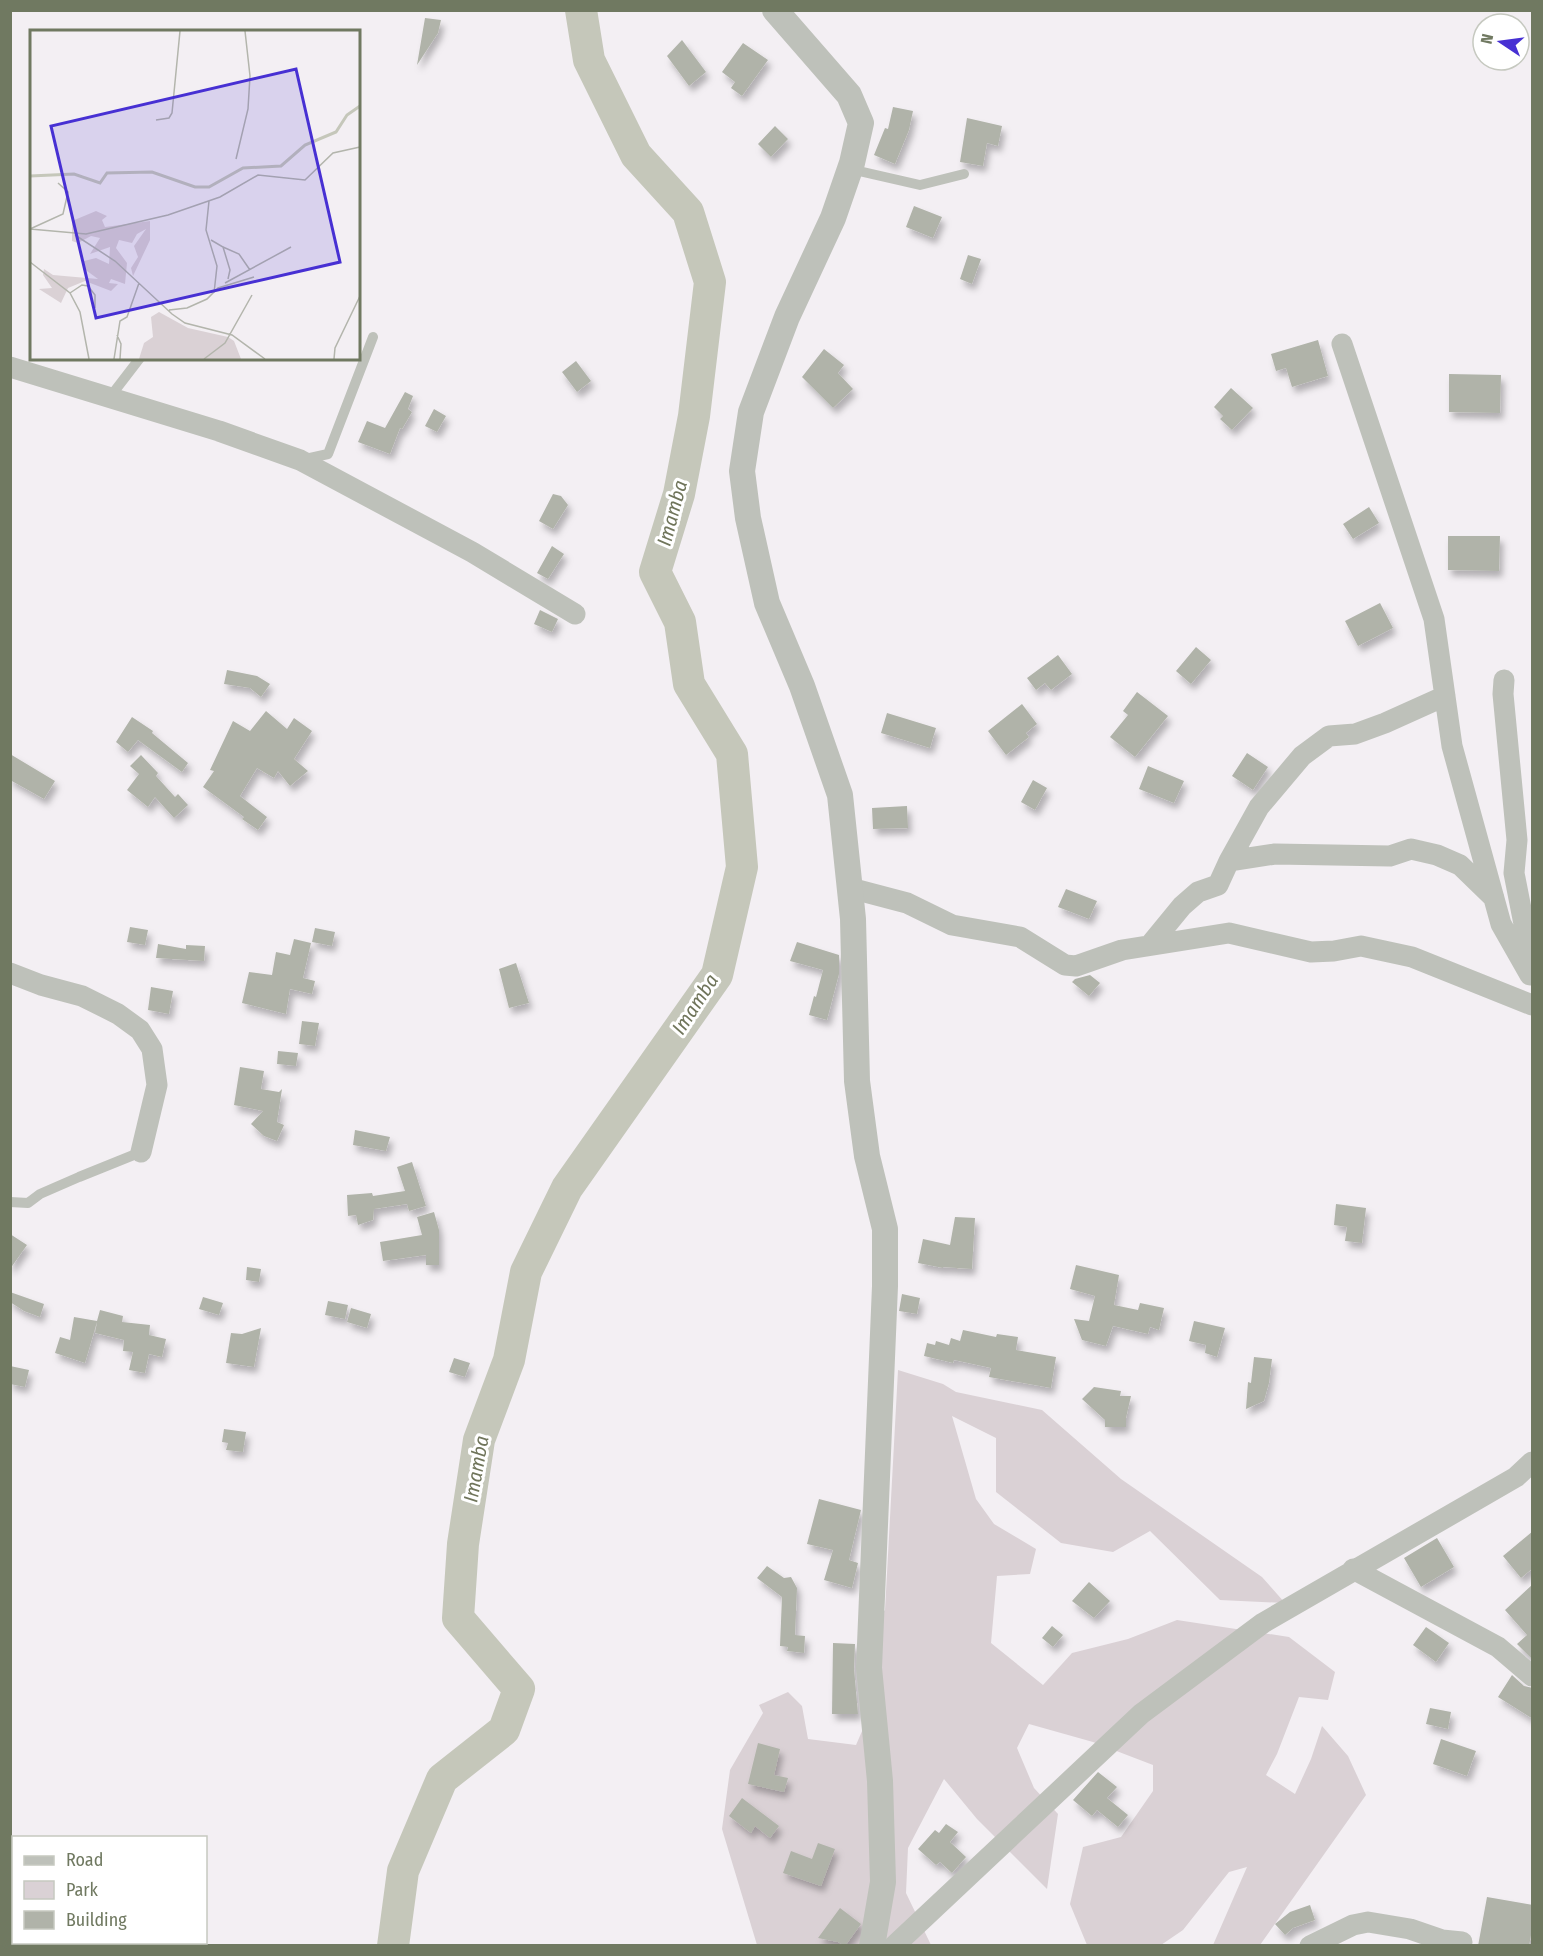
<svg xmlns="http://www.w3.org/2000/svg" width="1543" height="1956" font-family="'Fira Sans Condensed',sans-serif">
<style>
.green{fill:#dad1d5}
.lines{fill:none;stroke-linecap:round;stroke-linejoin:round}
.river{stroke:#c5c7ba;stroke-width:32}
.building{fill:#b0b3a9;filter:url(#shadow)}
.service{stroke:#bec1ba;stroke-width:10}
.minor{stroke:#bec1ba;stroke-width:21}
.tertiary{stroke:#bec1ba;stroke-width:26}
.labels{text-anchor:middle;stroke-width:6;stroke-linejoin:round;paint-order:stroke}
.water-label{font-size:20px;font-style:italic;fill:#70755b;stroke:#fff}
.inset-river{fill:none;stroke:#c5c7ba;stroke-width:3}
.inset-road{fill:none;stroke:#b3b5ac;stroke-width:1.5}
.view{fill:#4730d3;fill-opacity:0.15;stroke:#4730d3;stroke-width:3}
.inset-edge{fill:none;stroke:#707961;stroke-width:3}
</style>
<defs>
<filter id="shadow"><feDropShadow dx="3.5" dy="6" stdDeviation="3" flood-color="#0004"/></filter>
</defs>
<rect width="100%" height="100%" fill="#f3eff3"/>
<!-- green -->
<path class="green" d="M898,1370l45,14 13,8 86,18 79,69 141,98 23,26 -65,-3 -70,-69 -37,21 -52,-9 -65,-51v-54l-44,-22 24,83 18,25 42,25 -6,25 -33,2 -6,67 52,42 29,-32 56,-14 49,-19 112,17 46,35 -7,28 -29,-3 -22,57 -11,21 29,19 16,-35 11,-33 26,30 18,39 -106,150h-47l34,-78 -18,5 -46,58 -22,15h-74l-17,-41 13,-57 38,-10 32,-46v-26l-60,-23 -64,-18 -12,24 17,40 24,26 -11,75 -70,-70 -33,-40 -36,69 -2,45 25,52h-174l-35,-116 8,-59 33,-57 -4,-8 29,-13 14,14 6,33 48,6 10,-23 3,-92 16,-20z"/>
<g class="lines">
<!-- river -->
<path class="river" d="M393,1946l10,-75 39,-92 62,-49 15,-41 -61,-71 5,-74 16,-104 30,-80 17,-88 41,-84 150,-213 25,-108 -10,-113 -43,-70 -9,-62 -25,-50 24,-78 15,-78 16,-134 -22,-70 -52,-57 -47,-95 -8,-50"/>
</g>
<!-- building -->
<path class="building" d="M425,18l16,2 -3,13 -21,32z
M682,40l24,32 -17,14 -22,-30z
M743,43l25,17 -26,36 -11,-8 4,-6 -13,-10z
M893,107l20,4 -4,19 -14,34 -21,-9 11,-27 3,1z
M967,118l35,8 -4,20 -11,-3 -4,23 -23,-4z
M775,126l13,13 -17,18 -13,-13z
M914,206l28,11 -9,21 -27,-11z
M968,255l13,4 -9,25 -12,-5z
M1318,340l10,36 -36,11 -6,-19 -10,3 -5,-17z
M824,349l20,16 -6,8 15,16 -20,19 -31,-31z
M576,361l15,20 -14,11 -15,-20z
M1449,374l52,1 -1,38 -51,-1z
M1231,388l22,20 -21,22 -12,-11 3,-3 -9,-9z
M405,392l8,4 -5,13 4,3 -10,17 -2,-1 -10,26 -32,-12 9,-21 18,7z
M434,409l12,7 -9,16 -12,-6z
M553,494l8,2 7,9 -15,24 -14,-8z
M1369,507l10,16 -26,16 -10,-15z
M1448,536h52l-1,35 -51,-1z
M552,546l12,8 -16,25 -11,-6z
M1380,603l13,25 -35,18 -13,-25z
M540,610l18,9 -6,13 -18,-8z
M1196,647l15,13 -20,24 -15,-13z
M1058,655l14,19 -21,16 -6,-7 -9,7 -9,-12z
M227,670l30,6 13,8 -9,13 -11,-9 -26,-4z
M1137,692l31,24 -33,41 -25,-20 18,-22 -5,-4z
M1022,704l15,20 -11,9 3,4 -23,18 -18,-24z
M266,711l21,18 7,-11 18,13 -18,28 14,12 -18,15 -12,-15 -4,7 -17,-10 -17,28 27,21 -9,13 -16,-11 2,-2 -41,-30 11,-16 -4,-1 23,-49 17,10z
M887,713l49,15 -6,20 -49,-15z
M132,717l21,14 -1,2 36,30 -6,9 -44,-32 -10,12 -12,-10z
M1247,753l21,14 -15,23 -21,-14z
M10,754l45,27 -11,18 -34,-19z
M141,755l17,18 -2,3 19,21 3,-3 10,11 -14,13 -19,-21 -7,10 -21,-17 12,-16 -9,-8z
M1148,766l36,15 -10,22 -35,-14z
M1033,780l14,8 -12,22 -14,-8z
M907,806l1,22 -35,1 -1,-21z
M1066,889l31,12 -8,18 -31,-12z
M130,927l18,3 -3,15 -18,-3z
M315,928l20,4 -3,14 -20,-4z
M294,939l17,4 -8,35 12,3 -3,13 -22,-5 -4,25 -44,-11 7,-31 23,3 4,-23 14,3z
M797,942l42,13v19l-12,46 -18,-5 5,-19 2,1 7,-27 -33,-9z
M158,944l28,5v-4l19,1 -1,15 -48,-3z
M516,963l13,40 -20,5 -10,-39z
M1090,975l10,8 -11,13 -17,-14 3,-3z
M151,987l22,4 -4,23 -21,-4z
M302,1021l17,2 -4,23 -16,-2z
M278,1051l20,2 -2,13 -19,-2z
M240,1067l24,4 -3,18 18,3 3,-3 -5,33 7,3 -7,16 -13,-5 -13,-12 12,-13 -29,-6z
M355,1130l35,7 -4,14 -33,-6z
M412,1162l14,44 -17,5 -2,-7 -33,5 -1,11 -15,5 -2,-10 -8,1 -1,-21 25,-2 1,3 32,-5 -8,-24z
M1336,1204l30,4 -4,35 -17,-2 2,-14 -13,-2z
M434,1212l5,18v35h-13v-10l-43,6 -3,-19 42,-7 -5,-18z
M955,1217l20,1 -3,51 -29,-2v1l-25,-5 5,-24 27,6z
M10,1234l17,11 -17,24z
M1076,1265l43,10 -5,30 24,5 2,-7 24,5 -5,22 -9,-3 -2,7 -35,-8 -7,20 -24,-6 -8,-21 15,2 6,-25 -25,-7z
M247,1267l14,2 -2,13 -13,-2z
M10,1292l34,12 -4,13 -16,-6 -14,-9z
M902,1294l18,4 -3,16 -18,-3z
M203,1297l20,6 -4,12 -20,-6z
M328,1301l20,4 -3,14 -20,-4z
M351,1308l20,6 -4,14 -20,-6z
M100,1310l23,6 -1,6 28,3 -1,10 17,4 -4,18 -13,-3 -4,19 -16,-3 4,-18 -10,-1 1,-11 -29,-7 2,-11 -12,41 -30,-10 5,-16 10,3 4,-23 23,4z
M1194,1321l31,7 -8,29 -12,-4 1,-8 -17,-4z
M261,1328l-7,39 -28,-4 5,-30 11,1z
M963,1330l33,7 1,-3 21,3 -2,13 40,7 -5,31 -62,-11 2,-9 -37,-8 -1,3 -29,-7 3,-13 8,2 1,-4 13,4 2,-7 9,3z
M1254,1357l18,2 -3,24 -5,18 -18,8 2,-27 3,1z
M454,1358l16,5 -5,14 -16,-5z
M10,1366l19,4 -4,17 -15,-3z
M1094,1387l27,4 -1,5h11l-5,22v9h-21v-7l-23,-21z
M224,1429l22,3 -3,20 -17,-2 2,-7 -6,-1z
M819,1499l42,11 -12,50 9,3 -6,25 -28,-8 9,-30 -26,-6z
M1533,1531v37l-12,10 -18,-22z
M1437,1538l17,29 -33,20 -17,-29z
M767,1566l17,12 7,-1 6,11 -2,47 10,1 -1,17 -17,-2 1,-4 -8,-1 2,-49 -25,-19z
M1089,1582l21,19 -16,17 -22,-17z
M1533,1584v76l-16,-16 10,-9 -22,-25z
M1052,1626l11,9 -10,12 -11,-9z
M1426,1627l23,16 -13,19 -23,-17z
M833,1643l22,1 -1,25 4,45h-26z
M1512,1675l12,11 9,2v31l-35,-22z
M1430,1708l21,4 -3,17 -22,-5z
M1441,1739l35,12 -9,25 -34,-12z
M758,1743l22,6 -6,26 14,3 -4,14 -36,-8z
M1098,1772l19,15 -10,11 21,17 -10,12 -21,-17 -5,6 -19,-16z
M742,1798l37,28 -9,12 -15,-12 -4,7 -22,-17z
M946,1824l12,8 -8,10 16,15 -14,16 -12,-11 -4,3 -18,-16 17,-19 4,3z
M818,1843l17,6 -14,37 -38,-13 8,-22 21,8z
M1487,1897l46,8v19l-4,22h-51z
M1310,1905l5,15 -22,8 -8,7 -10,-11 15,-12z
M840,1908l21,16 -16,22 -7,-4 -20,-4z"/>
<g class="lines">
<!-- service -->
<path class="service" d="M850,169l70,16 44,-11
M110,397l30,-39
M301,460l27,-6 45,-117
M10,1202l18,1 12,-9 39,-17 62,-25"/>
<!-- minor -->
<path class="minor" d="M1342,344l92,275 18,127 49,178 29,51
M10,367l209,64 81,29 172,92 103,62
M1504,680l-1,14 14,146 -3,33 10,51 5,40
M1229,861l30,-54 43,-51 27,-20 26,-2 30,-11 60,-27
M850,888l57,15 45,22 68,12 45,28 11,1 46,-16 107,-17 82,19 23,-1 27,-5 51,11 120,48
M1150,945l32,-39 16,-14 20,-7 11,-24 46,-7 115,2 21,-7 26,6 23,10 34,33
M10,973l31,12 41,11 36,18 22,16 12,19 5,36 -16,67
M1353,1569l145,78 34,29
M894,1946l247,-232 122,-91 253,-146 16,-15
M1310,1946l43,-21 15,-3 42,7 32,11 20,2"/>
<!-- tertiary -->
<path class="tertiary" d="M775,10l74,85 12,28 -9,40 -19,55 -46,99 -36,95 -9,59 6,47 19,85 35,83 38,109 13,124 4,162 10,75 18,73v57l-16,382 11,113 3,101 -11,64"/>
</g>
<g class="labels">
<!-- water labels -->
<g class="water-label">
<text transform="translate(672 513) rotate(-75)" y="7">Imamba</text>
<text transform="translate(695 1004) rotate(-57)" y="7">Imamba</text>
<text transform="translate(476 1469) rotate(-80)" y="7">Imamba</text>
</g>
</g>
<!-- overview -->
<g transform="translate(30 30)">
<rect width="330" height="330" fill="#f3eff3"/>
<path d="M66,181l11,5 -5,4 3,7 45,-6v19l-17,36 -2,-8 7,-11 -4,-11 12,-17 -9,5 -5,9 -13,-3 -3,8 11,15 -2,21 -14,-5 -2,4 9,1 -7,7 -26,-10 -17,7 -7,15 -22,-14 13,-1 -9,-13 1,-6 9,6 45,4 -15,-11 1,-7 12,-3 13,6 1,-17 -20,7 10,-16 -9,-2 -13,7 -6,-2v-20zM129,282l29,16 40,9 6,4 7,18h-102l5,-16 9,-6 -2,-20z" fill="#dad1d5"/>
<path class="inset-river" d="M0,146l44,-2 26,9 7,-10 45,-1 43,15h14l34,-19 38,-2 24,-21 31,-13 11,-17 13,-9"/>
<path class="inset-road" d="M126,90l13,-2 3,-5 8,-82M206,129l12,-50 2,-33 -5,-45M179,171l-3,29 11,36 -3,27M0,199l56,5 82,-19 52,-18 38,-22 47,5 28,-27 27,-6M0,199l33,-15 5,-22 -10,-9M45,205l40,26 57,53 13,9 47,12 33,24M181,210l12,7 7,23 -2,9M193,217l16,7 11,16M0,232l40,31 10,19 9,47M195,253l66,-36M40,263l12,-8 6,1 7,9v13M139,280l18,-2 20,-9 11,-11 36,-11M87,305l4,9 -1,15M84,329l6,-38 7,-4 12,-34M174,329l21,-16 27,-48M304,329l1,-11 25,-52"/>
<path class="view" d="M266,39l44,193 -244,56 -45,-192z"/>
<rect width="330" height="330" class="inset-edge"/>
</g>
<!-- border -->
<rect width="1543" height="1956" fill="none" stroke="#707961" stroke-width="24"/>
<!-- legend -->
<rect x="12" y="1836" width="195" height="108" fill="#ffffff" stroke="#c6c9c0" stroke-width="1.5"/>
<rect x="24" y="1856" width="30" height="9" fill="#bec1ba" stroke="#c6c9c0" stroke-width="1.5"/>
<text x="66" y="1866" font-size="18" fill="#707961">Road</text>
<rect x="24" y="1881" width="30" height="18" fill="#dad1d5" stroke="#c6c9c0" stroke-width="1.5"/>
<text x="66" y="1896" font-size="18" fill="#707961">Park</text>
<rect x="24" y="1911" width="30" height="18" fill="#b0b3a9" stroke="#c6c9c0" stroke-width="1.5"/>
<text x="66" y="1926" font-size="18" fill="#707961">Building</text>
<!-- north arrow -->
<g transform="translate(1501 42) rotate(283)"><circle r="28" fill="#ffffff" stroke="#c6c9c0" stroke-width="1.5"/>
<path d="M0-4.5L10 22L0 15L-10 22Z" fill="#4730d3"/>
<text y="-9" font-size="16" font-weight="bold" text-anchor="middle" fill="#707961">N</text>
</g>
</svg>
